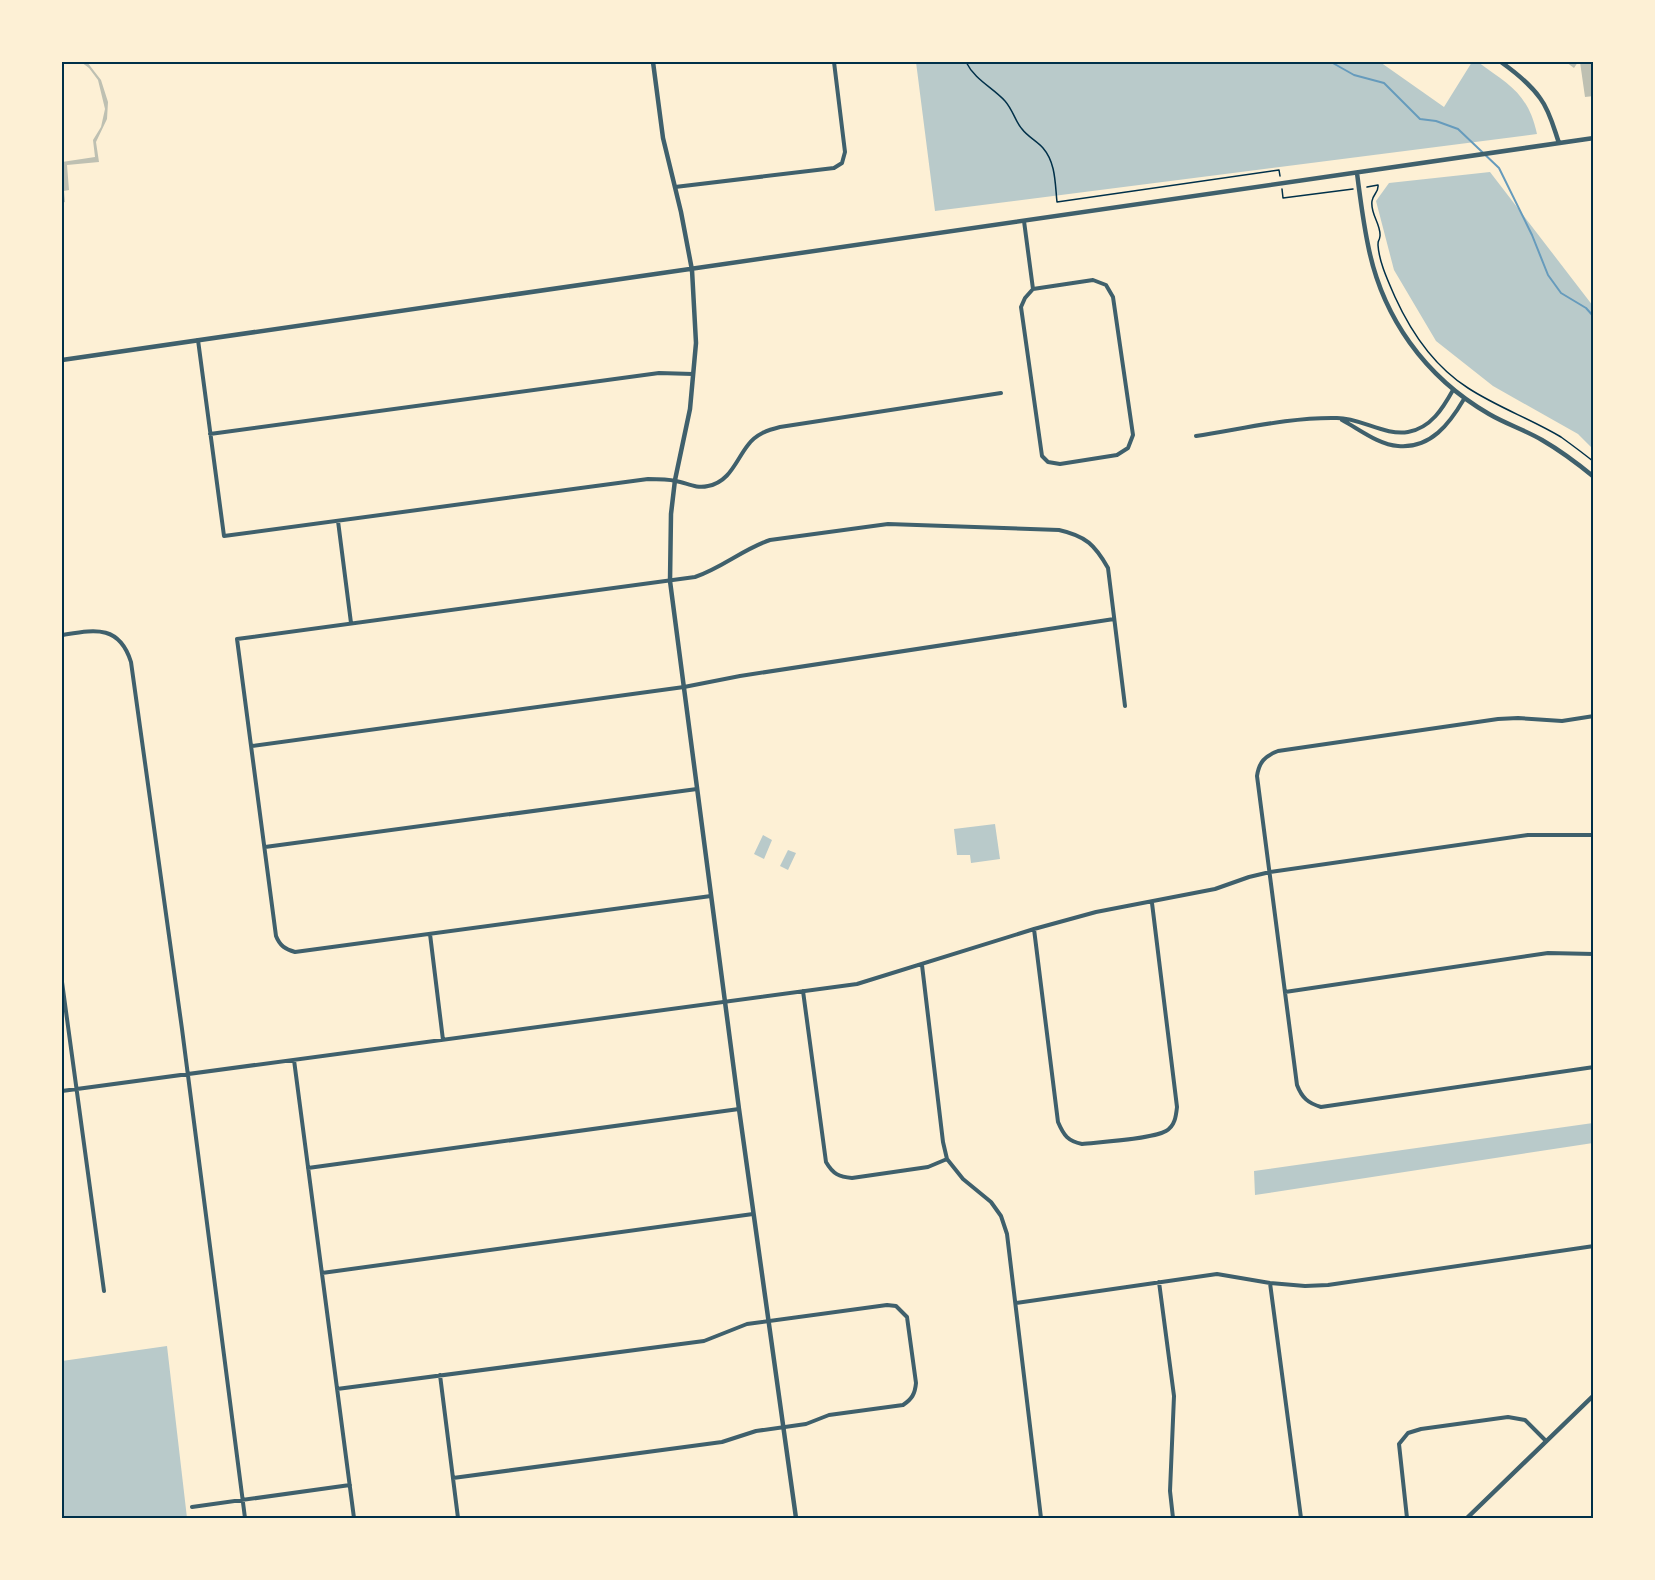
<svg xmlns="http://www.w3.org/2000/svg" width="1655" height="1580" font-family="'PT Sans',sans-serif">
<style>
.green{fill:#b9caca}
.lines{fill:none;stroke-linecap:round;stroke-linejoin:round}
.stream{stroke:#669bbc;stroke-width:2}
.building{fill:#bec0b2}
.path{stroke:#003049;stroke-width:1.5}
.minor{stroke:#3f606c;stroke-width:4}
.tertiary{stroke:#3f606c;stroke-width:4.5}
.neatline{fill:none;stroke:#003049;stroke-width:2}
</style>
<rect width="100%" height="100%" fill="#fdf0d5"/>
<!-- green -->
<path class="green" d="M916,62h464l64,45 28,-45h6c31,23 50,31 59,72l-602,77z
M1490,172l103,134v143l-15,-15 -85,-48 -57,-45 -42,-71 -18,-69 13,-18z
M995,824l5,35 -29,4 -1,-8h-13l-3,-26z
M763,835l9,5 -8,19 -10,-5z
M788,850l8,3 -8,17 -8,-4z
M1593,1123v20l-338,52 -1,-24z
M167,1346l20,172h-125v-157z"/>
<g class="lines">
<!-- stream -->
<path class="stream" d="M1331,62l23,13 30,8 36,36 16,2 22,8 41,39 33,67 16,40 13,18 25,15 8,9"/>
</g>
<!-- building -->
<path class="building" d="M81,62h6l14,18 7,22 -1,17 -11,23 3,20 -32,3 2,25 -5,1 1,11 -3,1v-41l33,-5 -2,-17 8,-13 4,-18 -7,-29 -9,-12z
M1566,62h12l-4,6z
M1580,62h14v34l-9,1z"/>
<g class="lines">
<!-- path -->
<path class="path" d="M966,62c9,18 26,25 39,39 8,9 10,20 17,28 6,8 15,12 21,19 13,15 12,36 14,54l222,-32 1,6
M1367,187l11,-2c1,7 -5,9 -6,16 -2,13 9,23 8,35 -1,7 -2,2 -2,9 1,17 10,36 17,52 16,35 40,70 73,91 29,19 63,31 93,49 11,8 22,16 33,25
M1282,189l1,9 70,-9"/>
<!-- minor -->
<path class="minor" d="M675,187l159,-19 8,-5 3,-11 -11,-90
M1024,221l9,68 -8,9 -4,9 21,149 6,6 12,2 57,-9 11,-7 5,-13 -20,-138 -7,-12 -13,-5 -60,9
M198,340l26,196 424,-57c9,0 19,0 28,2 11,2 20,8 32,5 22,-4 28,-26 40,-41 8,-11 20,-15 32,-18l221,-34
M1342,420c17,9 37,25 56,26 33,3 52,-23 66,-47
M210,434l449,-61 34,1
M1196,436c46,-7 94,-19 141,-18 24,0 48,18 71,14 23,-4 35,-24 45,-42
M338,521l13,102
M62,635c32,-5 57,-11 69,27l51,367 63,489
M1594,716l-32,5 -44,-3 -20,1 -220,32c-13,5 -19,11 -21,25l40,309c5,13 11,18 24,22l273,-40
M252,746l432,-59 56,-11 374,-57
M265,847l432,-58
M711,896l-416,56c-10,-3 -15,-6 -19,-16l-39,-297 458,-62c27,-9 48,-28 75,-37l118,-16 171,6c27,6 36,15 49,38l17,138
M1034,929l24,193c6,14 10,19 24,22 18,-2 70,-5 84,-13 9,-5 10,-15 11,-24l-25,-204
M430,934l13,106
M922,965l21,177 4,17 16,20 28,23 10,14 6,18 34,284
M62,982l42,309
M803,991l23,171c7,12 13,15 26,16l76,-11 19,-8
M1285,992l263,-39 46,1
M294,1060l60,458
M62,1091l795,-107 177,-55 62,-17 119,-23 34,-12 21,-5 258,-37h66
M308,1168l431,-59
M322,1273l431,-59
M1159,1282l15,114 -4,95 3,27
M1270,1283l31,235
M1016,1303l201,-29 53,9 35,3 23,-1 266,-39
M440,1375l18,143
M337,1389l367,-48 43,-17 140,-19 9,1 11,11 9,66c-1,11 -4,16 -13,22l-74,10 -23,9 -50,7 -34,11 -269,36
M192,1507l158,-22
M1407,1518l-8,-74 9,-11 13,-4 87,-12 17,3 21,21"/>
<!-- tertiary -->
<path class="tertiary" d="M653,62l10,76 18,74 11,58 4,73 -6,66 -15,71 -4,34 -1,67 69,528 57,409
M1501,62c14,10 29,22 39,36 10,13 14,31 19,45
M1357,173c3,24 6,48 11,72 14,72 57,132 121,169 17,10 36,16 53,26 19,11 35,23 52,37
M62,360l1532,-222
M1467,1518l127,-123"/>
</g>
<!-- border -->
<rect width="1655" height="1580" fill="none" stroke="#fdf0d5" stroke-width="126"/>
<rect x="63" y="63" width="1529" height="1454" class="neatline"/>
</svg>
